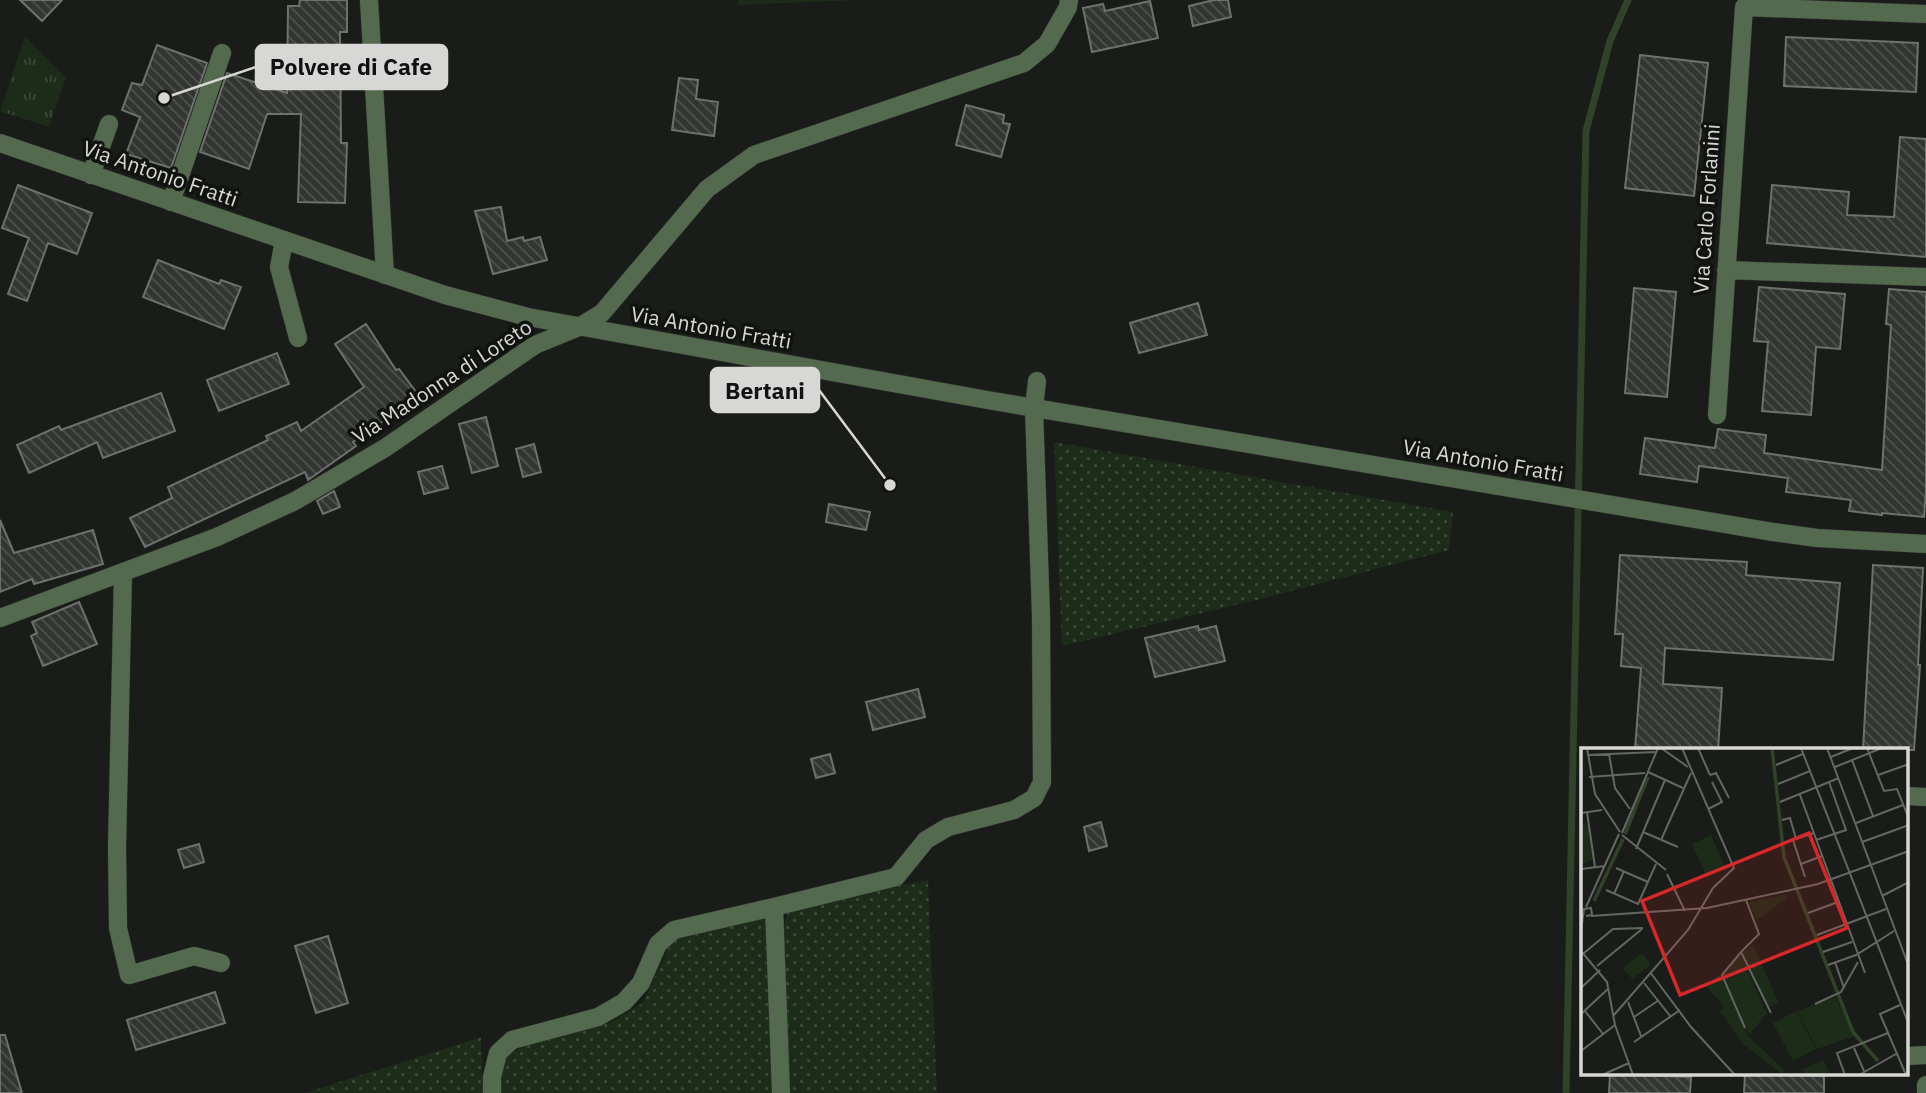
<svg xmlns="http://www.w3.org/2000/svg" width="1926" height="1093" font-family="'IBM Plex Sans',sans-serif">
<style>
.grass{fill:url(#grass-tufts)}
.garden{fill:url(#garden-dots)}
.pitch{fill:#1d2b19}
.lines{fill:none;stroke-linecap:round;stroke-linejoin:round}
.stream{stroke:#2f4328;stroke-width:7}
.building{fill:url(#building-back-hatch);stroke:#6e716d;stroke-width:2}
.minor-casing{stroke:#343633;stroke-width:19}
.minor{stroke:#546a4e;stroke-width:18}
.labels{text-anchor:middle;stroke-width:7;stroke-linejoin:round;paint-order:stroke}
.street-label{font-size:21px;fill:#d7d8d6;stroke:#10130f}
.inset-river{fill:none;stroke:#2f4328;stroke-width:3.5}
.inset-road{fill:none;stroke:#656764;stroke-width:2}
.view{fill:#d62828;fill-opacity:0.15;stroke:#d62828;stroke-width:3.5}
.inset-edge{fill:none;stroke:#d7d8d6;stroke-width:3.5}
.leader{fill:none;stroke:#d7d8d6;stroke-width:2.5}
.callout-dot{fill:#d7d8d6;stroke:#10130f;stroke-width:2.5}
.callout{fill:#d7d8d6;stroke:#d7d8d6;stroke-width:2.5}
.callout-label{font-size:23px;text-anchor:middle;font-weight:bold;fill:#111}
</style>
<defs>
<pattern id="grass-tufts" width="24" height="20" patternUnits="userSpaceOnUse" patternTransform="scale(1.75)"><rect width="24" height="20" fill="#1d2b19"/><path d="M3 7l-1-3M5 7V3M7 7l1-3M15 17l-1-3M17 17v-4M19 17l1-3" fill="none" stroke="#3d493a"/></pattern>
<pattern id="garden-dots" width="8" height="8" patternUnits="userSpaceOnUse" patternTransform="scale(1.75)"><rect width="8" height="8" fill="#1d2b19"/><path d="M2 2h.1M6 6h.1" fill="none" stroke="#3d493a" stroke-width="1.8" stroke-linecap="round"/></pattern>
<pattern id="building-back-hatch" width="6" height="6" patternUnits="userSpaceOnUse" patternTransform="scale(1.75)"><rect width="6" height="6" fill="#323531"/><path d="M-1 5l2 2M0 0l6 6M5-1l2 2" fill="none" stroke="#4f524e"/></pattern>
</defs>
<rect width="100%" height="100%" fill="#191c18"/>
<!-- grass -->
<path class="grass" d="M25,36l41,42 -17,49 -49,-16z"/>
<!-- garden -->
<path class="garden" d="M1054,442l399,70 -4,38 -192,50 -195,46z
M928,880l9,213h-148l-6,-164 5,-17 16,-7z
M765,915l7,178h-272l4,-35 16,-10 89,-25 34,-20 30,-65z
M481,1037l2,56h-178z"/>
<!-- pitch -->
<path class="pitch" d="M738,0h121l-121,5z"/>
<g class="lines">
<!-- stream -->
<path class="stream" d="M1566,1093l20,-962 24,-90 18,-41"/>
</g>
<!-- building -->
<path class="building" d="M20,0h42l-20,21z
M300,0h47v32h-7l1,111h6l-2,60 -47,-1 3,-88h-34l-18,55 -49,-17 27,-79 60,20 1,-87h11z
M1214,0h14l3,17 -38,9 -4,-20z
M1150,1l8,37 -66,14 -9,-44 20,-4 2,7z
M1786,37l132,6 -2,49 -132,-6z
M157,45l50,18 -36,105 -45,-14 14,-37 -18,-7 10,-27 10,2z
M1640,55l68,8 -14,133 -69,-8z
M679,78l19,2 -2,19 22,3 -4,34 -42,-6z
M966,105l38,10 -1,8 7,1 -9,33 -45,-12z
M1900,137l26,2v118l-159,-14 5,-58 77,7 -2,23 47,2z
M18,185l74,28 -15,41 -29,-11 -21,58 -19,-7 21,-56 -27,-10z
M501,207l6,34 16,-4 1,4 16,-4 7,23 -54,14 -18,-63z
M158,260l61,24 2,-4 20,7 -17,42 -81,-32z
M1759,287l86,7 -5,55 -24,-2 -5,68 -49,-4 6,-69 -14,-1z
M1634,288l42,4 -9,105 -42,-4z
M1889,289l37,3v198l-2,27 -42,-4v2l-33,-4 2,-11 -65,-8 2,-14 -89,-12 -2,16 -57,-8 5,-36 70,10 3,-19 48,6 -2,18 118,17 9,-145 -5,-1z
M1198,303l9,32 -68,18 -9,-30z
M366,324l30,46 3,-1 20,27 -66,46 3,4 -48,34 -3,-8 -160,75 -15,-29 42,-20 -4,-11 100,-47 -2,-4 31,-14 4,9 63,-44 -29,-43z
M277,353l12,31 -70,27 -12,-31z
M161,393l14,38 -72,27 -6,-16 -68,31 -12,-28 42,-19 2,4z
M486,417l12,49 -26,7 -13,-49z
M534,444l7,28 -18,5 -7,-28z
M442,466l6,22 -24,6 -6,-22z
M334,491l6,16 -17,7 -6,-13z
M829,504l41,8 -4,18 -40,-8z
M0,520l14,33 79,-23 10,34 -69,20 -2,-5 -32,13z
M1620,555l127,7 -1,13 94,8 -7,77 -168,-12 -2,36 59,4 -4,62h-83l6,-82 -20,-2 2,-32h-8z
M1873,565l50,3 -5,97h2l-6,85h-51z
M79,602l18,42 -54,22 -12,-30 6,-3 -5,-11z
M1198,626l1,4 17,-4 9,35 -70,16 -10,-39z
M918,689l7,28 -52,13 -7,-28z
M830,754l5,19 -19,5 -5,-19z
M1101,822l6,24 -18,5 -5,-24z
M199,844l5,18 -20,6 -6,-18z
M328,936l20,67 -32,10 -21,-67z
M215,992l10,31 -89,27 -9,-30z
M0,1035h5l17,58h-22z
M1610,1074l81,3 -1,16h-81z
M1745,1074l79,2v17h-80z"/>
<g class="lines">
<!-- minor casing -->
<g class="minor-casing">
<path id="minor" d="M369,0l16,275
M0,143l445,152 83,22 465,84 780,131 44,6 109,6
M91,175l18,-51
M171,202l51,-149
M284,241l-5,26 19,71
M1726,270l200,7
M1717,415l27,-408 182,7
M123,573l-6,274 1,81 11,47 65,-19 27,7
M0,618l217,-81 78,-36 90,-53 150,-103 44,-18 23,-14 105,-124 47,-34 270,-92 23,-19 21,-37 1,-7
M1907,796l19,1
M1907,1056l19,-1
M492,1093v-16l6,-24 14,-13 86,-23 26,-15 17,-19 17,-39 16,-14 100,-23
M781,1093l-7,-186 122,-30 30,-37 22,-13 66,-17 20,-12 8,-16 -1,-166 -7,-208 3,-27
M1926,1093v-8"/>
</g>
<!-- minor -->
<use href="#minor" class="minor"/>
</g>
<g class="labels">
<!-- street labels -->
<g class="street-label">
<text transform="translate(160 174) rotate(19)" y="7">Via Antonio Fratti</text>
<text transform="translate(1707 209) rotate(-86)" y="7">Via Carlo Forlanini</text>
<text transform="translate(711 328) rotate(10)" y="7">Via Antonio Fratti</text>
<text transform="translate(442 382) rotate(-33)" y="7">Via Madonna di Loreto</text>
<text transform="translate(1483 461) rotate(10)" y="7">Via Antonio Fratti</text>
</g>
</g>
<!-- overview -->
<g transform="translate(1581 748)">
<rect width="327" height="327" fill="#191c18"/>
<path d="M8,76l5,35 -13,6v-40zM255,249l19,39 -38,13 -20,-38z" fill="#1d2b19"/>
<path d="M205,146l1,4 -30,22 -8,-18zM172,197l26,58 -12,5 -25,-54zM159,205l27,60 -18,22 -26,-58zM139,226l28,62 37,34 -2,5 -41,-32 -22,-32 4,-5 -18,-20z" fill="#1d2b19"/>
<path d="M130,87l14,32 -19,8 -14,-31zM61,205l9,12 -19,14 -9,-11zM215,263l20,38 -23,12 -20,-38zM242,312l8,15h-25l-3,-6z" fill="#1d2b19"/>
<path class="inset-river" d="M191,0l12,109 69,175 25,29M44,86l23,-57M13,153l29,-62"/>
<path class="inset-road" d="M6,0l8,46 25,38M80,0l27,19M117,0l12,27M220,0l108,277M246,0l82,219M286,0l17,43 13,-2 12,30M28,6l6,34 15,21M6,7l68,-3M250,9l22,-9M271,12l21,56M195,17l27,-11M254,19l47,-19M67,24l35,16M129,27l6,-2 13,25M297,27l31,-11M8,29l56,-4M197,36l32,-13M219,47l65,178M199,54l59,-24M127,61l14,-7 -10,-20M6,64l8,55M0,65l21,-3M201,72l8,-2 6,21M275,75l47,-18M62,84l35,15M41,85l36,-85M41,87l44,35M80,92l30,-67M235,92l30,-10 -17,-48M281,94l47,-17M55,101l29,-69M220,116l21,-8M35,120l32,14M0,121l24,-3M86,126l18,37M224,129l-12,-37 21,-7M25,142l32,14 18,-40M33,146l10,-23M301,148l27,-14M165,152l13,34 -18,18 30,61M5,159l33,-73M227,165l30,-11M10,168l116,-8 111,-24 91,-33M0,183l3,-22 7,-1 1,7 -6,1M236,187l69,-26M0,203l26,31 8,43 18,50M160,204l-19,23 23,53M242,204l29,-10M3,205l29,-24 30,-1M254,214l9,26M247,217l28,-10 38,-24M16,218l45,-37M69,224l41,55 44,48M63,235l27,34M0,240l19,-18M47,254l13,34M234,256l26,-12 17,-30M319,257l-20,9 26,61M4,263l18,23M0,266l28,-26M33,267l74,-85 25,-42 21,-20 -52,-120M53,269l25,-17M53,294l46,-32M273,300l10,23M0,303l34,-26M21,327l27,-12M264,327l-8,-22 51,-20M278,327l37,-21"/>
<path class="view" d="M228,85l38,95 -167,67 -38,-94z"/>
<rect width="327" height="327" class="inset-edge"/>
</g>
<!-- callouts -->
<path class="leader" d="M164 98L256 67M890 485L819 390"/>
<g class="callout-dot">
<circle cx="164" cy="98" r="7"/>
<circle cx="890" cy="485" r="7"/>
</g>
<g class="callout">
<rect x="256" y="45" width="191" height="44" rx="7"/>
<rect x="711" y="368" width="108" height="44" rx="7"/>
</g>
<g class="callout-label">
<text x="351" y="75">Polvere di Cafe</text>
<text x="765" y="399">Bertani</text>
</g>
</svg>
